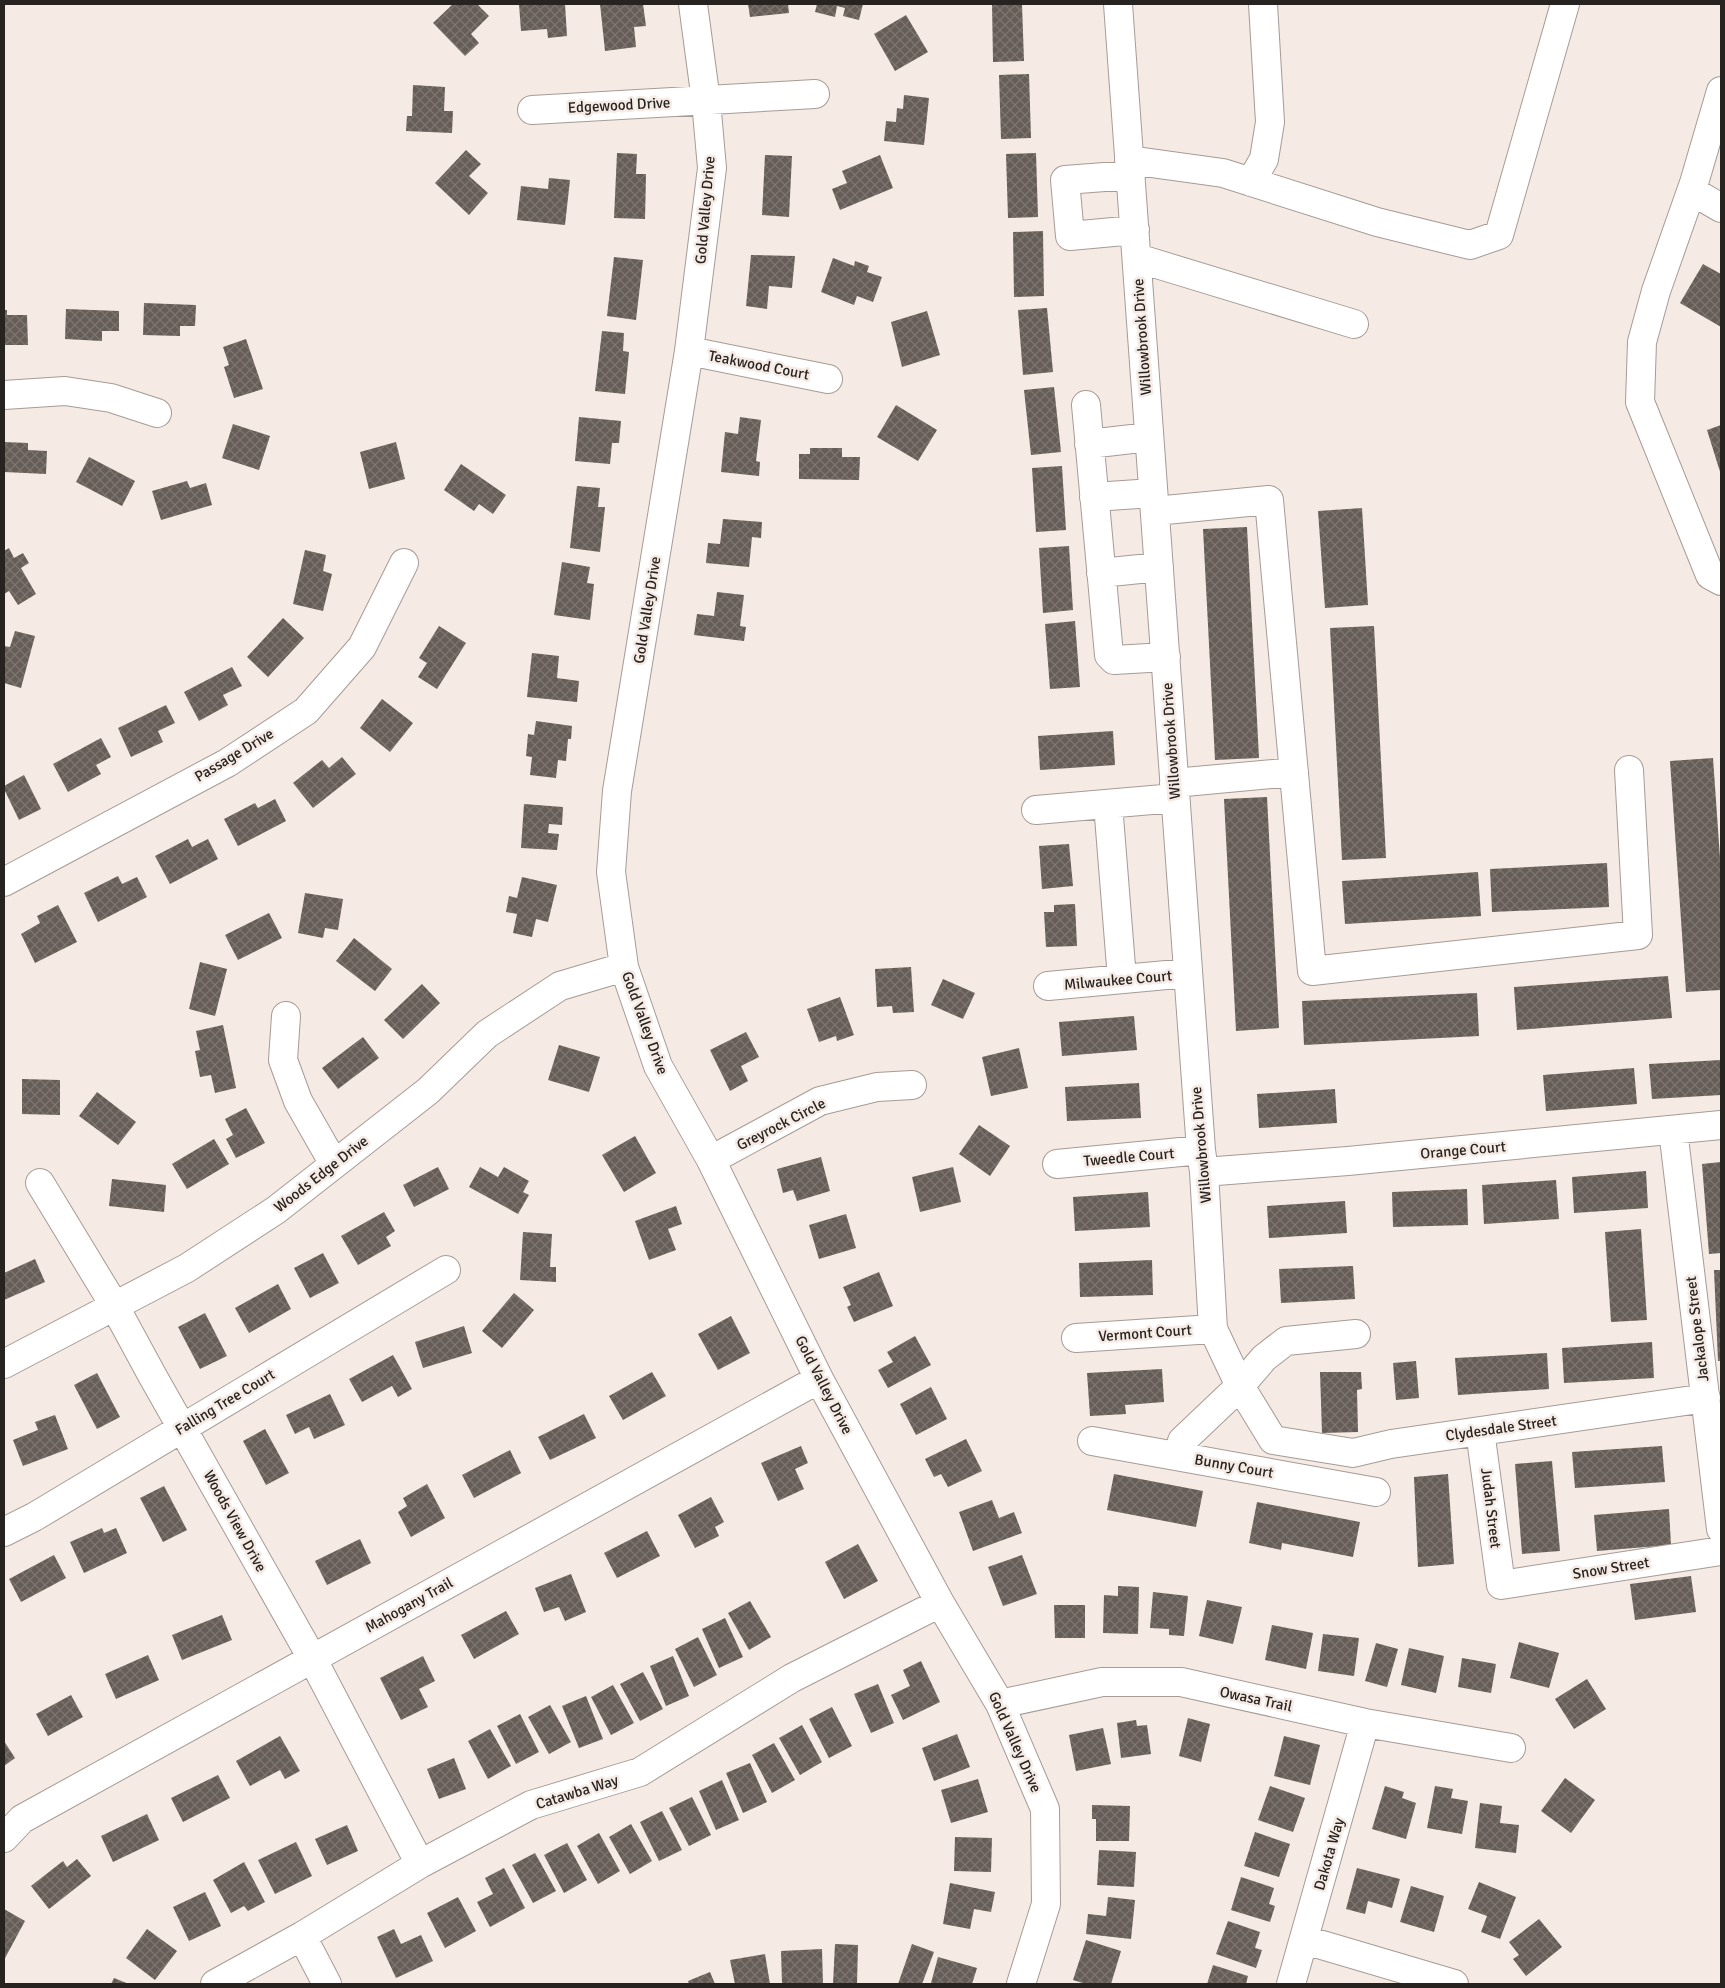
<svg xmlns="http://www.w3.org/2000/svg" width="1725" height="1988" font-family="Signika,sans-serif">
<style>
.building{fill:url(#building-cross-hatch)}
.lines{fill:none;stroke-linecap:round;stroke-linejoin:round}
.minor-casing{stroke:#a69b95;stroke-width:30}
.minor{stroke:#fff;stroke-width:28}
.labels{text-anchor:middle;stroke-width:5;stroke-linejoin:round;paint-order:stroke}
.street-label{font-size:15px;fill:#272320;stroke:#f5eae4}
</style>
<defs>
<pattern id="building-cross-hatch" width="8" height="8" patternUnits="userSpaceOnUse" patternTransform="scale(1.25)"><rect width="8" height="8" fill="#665d57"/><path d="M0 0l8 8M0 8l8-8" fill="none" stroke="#7c7570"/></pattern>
</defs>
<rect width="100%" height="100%" fill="#f5eae4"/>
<!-- building -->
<path class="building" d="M453,4h24l12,12 -18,18 8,9 -14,13 -32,-33z
M519,4h46l2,32 -19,2 -1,-9 -26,2z
M600,4h43l3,22 -12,1 2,20 -31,4z
M748,4h40l1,9 -39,4z
M817,4h46l-4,16 -16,-4 2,-8 -8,-2 -2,11 -20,-5z
M992,4h30l2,57 -31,1z
M906,15l22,37 -33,19 -21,-37z
M1029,74l2,64 -30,1 -2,-64z
M413,85l32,2 -1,24h9l-1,22 -46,-2 1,-15h5z
M904,95l25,3 -5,47 -40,-4 2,-20 10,1 1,-14 6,1z
M466,150l15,14 -12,12 19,17 -19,22 -34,-32z
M617,153l20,1 -1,20h10l-1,45 -31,-1z
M1036,153l2,64 -30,1 -2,-64z
M765,155l27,1 -3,61 -27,-2z
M880,155l13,33 -53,22 -8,-21 15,-6 -5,-12z
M549,178l21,2 -5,45 -48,-5 4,-34 27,3z
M1043,231l1,65 -30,1 -1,-65z
M751,255l44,1 -3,32 -23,-2 -2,23 -21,-3z
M614,257l29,3 -7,60 -29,-4z
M833,258l21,8 1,-5 14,5 -2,6 15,5 -9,25 -16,-6 -3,9 -33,-13z
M1703,264l18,10v53l-41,-24z
M144,303l52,2 -1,21h-15v10l-37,-1z
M1047,308l6,64 -30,3 -5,-65z
M66,309l53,2v20h-17v10l-37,-2z
M4,310h3v5h20l1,30h-24z
M927,311l13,44 -38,12 -11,-45z
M602,331l22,2 -1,18 6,1 -4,42 -30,-3z
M246,339l17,50 -29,9 -10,-31 5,-2 -6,-18z
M1054,387l7,65 -30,3 -7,-65z
M896,405l41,25 -19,31 -41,-24z
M579,417l42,4 -2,22h-7l-2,21 -35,-3z
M740,417l21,3 -5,41 4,1 -1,14 -38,-4 4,-40 13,2z
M233,424l37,12 -11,34 -37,-12z
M1721,425v50l-14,-45z
M4,442l24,1v7l19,1 -1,23 -42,-2z
M396,442l9,37 -36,10 -9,-37z
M810,448h32v9h18l-1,23 -60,-1v-25h11z
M89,457l46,24 -13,25 -46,-24z
M461,464l45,31 -13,19 -14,-10 -5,7 -30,-21z
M1062,466l4,64 -30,2 -4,-64z
M187,481l3,7 16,-5 6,22 -51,15 -9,-29z
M577,486l23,2 -2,19h7l-5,45 -30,-4z
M1362,508l6,97 -43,3 -7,-97z
M723,519l39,3 -1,16 -9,-1 -3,30 -43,-4 2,-20 12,1z
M1247,527l12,231 -44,2 -12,-231z
M1069,546l4,64 -30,3 -4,-65z
M9,548l5,10 9,-5 6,10 -8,5 15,26 -18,11 -9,-14 -5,3v-43z
M305,550l21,5 -3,16 9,3 -9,37 -30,-7z
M562,562l28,5 -3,16 7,1 -4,36 -36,-5z
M717,592l27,3 -4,31 6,1 -2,14 -50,-6 3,-21 17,2z
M283,618l21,20 -36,39 -21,-20z
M1075,621l5,66 -30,2 -5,-65z
M439,626l27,17 -29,46 -19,-12 9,-14 -8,-5z
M1374,626l12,232 -44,2 -12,-232z
M15,631l20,5 -14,52 -17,-5v-37l6,1z
M532,653l27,3 -2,22 22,3 -2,21 -50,-5z
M232,667l10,19 -19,9 5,10 -29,16 -15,-29z
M382,699l31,24 -23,29 -30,-24z
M166,705l9,18 -17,8 5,11 -32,15 -13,-29z
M536,721l36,5 -1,13h-3l-2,22 -8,-1 -2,18 -26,-3 2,-18 -6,-1 2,-22 6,1z
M1113,731l2,34 -75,5 -2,-34z
M101,738l10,19 -15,8 5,9 -33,18 -15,-28z
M342,757l14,17 -43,34 -20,-25 29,-23 7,8z
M1713,758l8,114v118l-35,2 -16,-231z
M24,775l17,34 -22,11 -15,-31v-3z
M1267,797l12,231 -43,3 -12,-232z
M275,799l11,22 -48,25 -14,-27 31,-16 3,5z
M524,804l39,3 -1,18 -13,-1 -1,9 11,1 -2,16 -36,-2z
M188,839l4,8 16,-8 10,20 -48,25 -15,-28z
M1069,844l4,42 -31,3 -3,-43z
M1607,863l2,44 -117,5 -2,-43z
M1478,872l3,44 -136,8 -3,-43z
M118,876l4,8 15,-7 10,20 -49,25 -14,-29z
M522,877l35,8 -9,37 -12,-3 -4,18 -19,-4 4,-19 -11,-2 3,-16 8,2z
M305,893l38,6 -5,31 -13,-2 -2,10 -25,-5z
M1075,904l2,42 -31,1 -2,-35h10v-7z
M58,905l19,37 -42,21 -14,-29 19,-11 -3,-7z
M269,913l13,25 -44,22 -13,-25z
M354,938l38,31 -17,22 -39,-30z
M200,962l27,7 -12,47 -26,-7z
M911,967l3,45 -21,1 -1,-7 -15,1 -2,-38z
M1668,976l4,42 -155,12 -3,-43z
M943,979l32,14 -12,26 -32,-14z
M422,984l18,19 -37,36 -19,-19z
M1477,993l2,43 -175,9 -2,-44z
M840,997l14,38 -17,6 -1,-5 -17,6 -12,-33z
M1134,1016l3,34 -75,6 -3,-34z
M223,1025l13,63 -21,5 -4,-18 -11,2 -5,-26 5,-1 -4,-19z
M746,1032l13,25 -18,9 7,15 -18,10 -20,-41z
M363,1037l16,21 -41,31 -16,-21z
M559,1045l41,12 -11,35 -41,-12z
M1019,1048l9,40 -37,8 -9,-39z
M1721,1060v35l-69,4 -3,-35z
M1634,1068l3,36 -91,7 -3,-36z
M22,1079l38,1v35l-38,-1z
M1139,1083l2,35 -74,3 -2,-34z
M1335,1089l2,34 -78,5 -2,-34z
M97,1092l39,30 -18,23 -39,-29z
M246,1108l19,35 -29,15 -10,-19 7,-4 -8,-16z
M979,1125l31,21 -20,30 -31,-22z
M635,1136l21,37 -32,19 -22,-37z
M214,1139l15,25 -42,25 -15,-25z
M821,1157l9,34 -33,10 -4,-11 -10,3 -6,-24z
M1721,1162v91l-12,1 -7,-90z
M438,1167l11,22 -35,18 -11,-22z
M480,1167l18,10 6,-10 25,14 -6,11 6,3 -11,19 -49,-27z
M953,1167l8,35 -41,10 -8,-35z
M1646,1171l2,37 -74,5 -2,-36z
M112,1179l54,6 -2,27 -55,-6z
M1556,1180l3,39 -75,5 -2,-39z
M1467,1189l1,36 -75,2 -1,-35z
M1148,1192l2,35 -75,4 -2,-34z
M1345,1201l2,32 -78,5 -2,-32z
M676,1206l6,18 -14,5 8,21 -27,10 -14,-39z
M384,1212l11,19 -9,6 5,9 -33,19 -17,-29z
M846,1214l10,34 -37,11 -10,-34z
M1641,1229l6,91 -36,2 -6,-90z
M523,1232l29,2 -2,33h6v15l-36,-2z
M323,1253l16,30 -29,15 -16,-30z
M35,1259l10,23 -41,18v-27z
M1152,1260l1,35 -73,2 -1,-34z
M1353,1266l2,33 -74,4 -2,-34z
M1714,1270h7v91h-3z
M879,1272l14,34 -39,16 -7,-15 4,-2 -8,-18z
M278,1284l13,25 -42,24 -14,-25z
M514,1293l20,17 -32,38 -20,-17z
M205,1313l22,43 -27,13 -22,-42z
M731,1316l19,37 -32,17 -20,-36z
M464,1326l8,27 -49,15 -8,-26z
M915,1336l16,29 -43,23 -10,-18 15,-8 -6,-10z
M1652,1342l2,36 -90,5 -2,-35z
M1547,1353l2,36 -91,6 -3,-37z
M393,1355l19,34 -14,8 -6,-11 -30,16 -13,-23z
M1416,1361l3,37 -23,2 -3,-37z
M1162,1369l2,33 -39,3 1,9 -36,2 -3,-43z
M652,1372l14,24 -43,24 -14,-24z
M1320,1372h41l1,17 -5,1 1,42 -36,1z
M97,1373l23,44 -23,12 -23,-44z
M931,1387l16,32 -31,16 -16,-31z
M330,1394l15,31 -31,14 -5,-12 -14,7 -9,-19z
M584,1414l12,24 -46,22 -12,-23z
M55,1415l13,34 -45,17 -10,-26 25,-10 -3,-8z
M265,1429l24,44 -23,12 -23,-44z
M966,1439l16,32 -34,16 -7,-13 -7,3 -9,-18z
M801,1446l7,17 -13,6 9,20 -26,12 -17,-38z
M1662,1446l3,36 -90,6 -3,-36z
M510,1450l11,23 -47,25 -12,-23z
M1552,1461l8,90 -38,3 -7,-90z
M1114,1474l89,17 -7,36 -89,-17z
M1448,1474l6,90 -36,3 -4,-90z
M427,1484l18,34 -34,19 -13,-25 9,-6 -4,-8z
M164,1486l23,44 -24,12 -23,-44z
M711,1497l13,25 -9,5 4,9 -24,12 -17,-33z
M992,1500l7,18 15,-6 8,21 -49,18 -14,-39z
M1257,1502l103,20 -7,35 -71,-14 -1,7 -32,-7z
M1669,1509l2,36 -74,6 -3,-36z
M102,1528l2,5 12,-5 11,25 -43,20 -14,-31z
M647,1531l13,25 -43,22 -13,-25z
M360,1539l11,24 -44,22 -12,-24z
M858,1544l20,37 -34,18 -19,-37z
M54,1555l12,23 -45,24 -12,-23z
M1022,1555l15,39 -34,12 -15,-39z
M571,1574l15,38 -21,9 -6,-14 -15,5 -9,-24z
M1691,1576l5,36 -61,8 -5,-36z
M1118,1586l21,1 -1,47 -35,-1 1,-38 14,1z
M1153,1592l35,4 -4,40 -15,-1v-6l-19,-1z
M1207,1600l35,7 -9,37 -34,-8z
M750,1601l21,36 -22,13 -21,-37z
M1054,1605h31v33h-30z
M506,1611l13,23 -45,25 -13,-24z
M222,1615l10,25 -50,20 -10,-25z
M725,1618l18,39 -24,11 -17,-39z
M1272,1625l41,8 -7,36 -41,-9z
M1323,1634l36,4 -5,38 -36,-5z
M698,1637l19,38 -23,12 -19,-38z
M1519,1642l40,11 -10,35 -39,-10z
M1376,1643l22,6 -11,38 -22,-6z
M1409,1648l35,8 -8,37 -35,-8z
M148,1655l11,25 -43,19 -11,-25z
M423,1656l12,25 -16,8 9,18 -27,13 -21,-42z
M673,1656l16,40 -23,10 -16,-40z
M1462,1658l34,6 -5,29 -33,-6z
M921,1661l19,41 -37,18 -12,-25 19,-9 -7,-16z
M643,1672l20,37 -23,12 -20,-37z
M1587,1679l19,30 -32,20 -19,-30z
M878,1684l16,39 -23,10 -17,-39z
M613,1685l21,38 -23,12 -20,-38z
M71,1695l12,22 -35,19 -12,-22z
M586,1696l17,43 -24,9 -17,-42z
M550,1705l21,37 -22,12 -21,-37z
M832,1707l20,39 -23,12 -20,-39z
M520,1714l19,38 -23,12 -19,-38z
M1188,1718l22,6 -9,38 -22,-6z
M1136,1720l1,6 10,-1 4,29 -30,4 -4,-35z
M802,1725l20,37 -22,13 -21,-37z
M1103,1728l8,36 -35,7 -7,-36z
M490,1729l21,37 -23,13 -20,-38z
M957,1734l13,33 -36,14 -12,-33z
M280,1736l20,35 -15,8 -5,-9 -30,16 -14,-25z
M1284,1736l36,9 -10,40 -36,-9z
M4,1741l11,17 -11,8z
M774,1743l21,37 -23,13 -20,-38z
M454,1758l12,31 -27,10 -12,-30z
M750,1763l17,39 -24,11 -17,-40z
M218,1775l12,23 -47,24 -12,-24z
M1565,1778l30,22 -24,33 -30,-22z
M978,1779l10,33 -37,11 -10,-33z
M722,1780l17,40 -23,10 -17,-39z
M1270,1786l35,12 -12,34 -35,-12z
M1385,1786l19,6 -2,6 14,5 -10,36 -34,-10z
M1435,1786l18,3 -2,9 17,3 -6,33 -35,-6z
M692,1797l19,38 -22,11 -20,-38z
M1480,1803l22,3 -2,17 19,2 -3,28 -41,-5z
M1092,1805l38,1 -1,35h-33v-22h-4z
M662,1811l20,39 -23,11 -19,-39z
M147,1814l12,26 -46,22 -12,-26z
M631,1824l21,37 -22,13 -21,-37z
M347,1825l11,26 -31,14 -12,-26z
M1255,1832l35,12 -11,33 -35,-11z
M599,1833l21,38 -22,13 -21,-38z
M955,1837l37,1 -1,34 -37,-1z
M296,1842l16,34 -37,18 -17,-34z
M567,1843l20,37 -23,13 -20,-38z
M1099,1850l37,2 -2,35 -37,-2z
M535,1853l21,38 -23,12 -21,-38z
M77,1859l14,17 -42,33 -18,-23 32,-25 4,6z
M244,1862l21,40 -17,9 -4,-5 -13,7 -18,-33z
M504,1868l21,40 -35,19 -13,-25 16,-8 -8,-16z
M1357,1868l43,11 -8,29 -24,-7 -3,13 -19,-5z
M1241,1877l33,11 -5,16 6,2 -5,16 -39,-12z
M1479,1882l37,15 -16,42 -19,-7 6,-16 -19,-7z
M950,1883l45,9 -4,20 -17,-3 -4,20 -27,-5z
M1411,1886l33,10 -10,36 -34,-10z
M205,1892l16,34 -32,15 -16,-34z
M458,1897l18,34 -31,17 -18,-35z
M1108,1897l27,3 -4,39 -45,-5 2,-20 18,2z
M4,1909l21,12 -21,39z
M1539,1919l23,28 -36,29 -13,-17 6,-4 -10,-13z
M1228,1921l32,11 -5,16 7,2 -6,18 -40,-14z
M147,1929l30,22 -22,29 -29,-22z
M394,1929l7,15 20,-9 12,26 -37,17 -19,-41z
M1086,1940l35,11 -10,33h-25l-13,-4z
M835,1944l23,1 -1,39h-24z
M912,1944l22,8 -12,32h-24z
M822,1949l1,35h-41l-1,-33z
M765,1954l5,30h-35l-5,-24z
M938,1957l39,11 -5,16 -41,-1z
M1213,1965l35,11 -2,8h-39z
M710,1972l5,12h-26l-1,-3z
M114,1978l15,6h-18z"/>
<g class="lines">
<!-- minor casing -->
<g class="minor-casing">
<path id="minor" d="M693,4l13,97 6,67 -23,183 -72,440 -6,81 13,95 34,99 53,94 108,219 121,224 60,101 45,105 1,95 -25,80
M1118,4l83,1146 3,22 9,157 27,57 33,54 80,13 38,-9 315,-46
M1721,91l-27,92 -38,108 -14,51 -2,60 70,173 11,6
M532,110l283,-16
M1129,160l94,13 154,49 93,23 29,-10 66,-231
M1131,175l-66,5 5,56 65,-6
M1251,182l13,-23 6,-37 -7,-118
M1692,191l29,17
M1137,258l217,66
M689,351l139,28
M4,395l61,-4 46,7 46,15
M1086,405l23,250 5,5 52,-3
M1089,444l60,-7
M1094,497l59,-4
M1155,511l114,-11 43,471 326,-36 -9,-165
M1101,573l58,-6
M1174,783l120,-11
M1108,804l14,175
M1036,810l139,-12
M4,882l223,-119 79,-52 56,-64 42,-84
M1048,986l140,-13
M286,1016l-3,44 15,41 36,63
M1673,1130l48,399
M711,1160l109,-59 57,-14 35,-2
M1057,1164l144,-14
M1204,1172l144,-11 373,-36
M40,1183l74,122 38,70 160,283 108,206
M1076,1338l137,-9
M4,1364l183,-96 89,-58 152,-119 59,-57 73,-48 64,-19
M1480,1431l21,154 220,-34
M1092,1441l284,51
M1178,1456l4,-15 58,-55 24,-28 22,-17 70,-7
M4,1532l30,-15 412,-247
M1000,1704l102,-22h79l184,41 146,25
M4,1838l18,-19 797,-440
M302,1936l25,48
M1305,1940l149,44
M215,1984l87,-48 118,-72 111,-59 109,-33 152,-94 148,-75
M1291,1984l74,-261"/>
</g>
<!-- minor -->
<use href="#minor" class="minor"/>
</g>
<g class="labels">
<!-- street labels -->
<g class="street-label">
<text transform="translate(619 105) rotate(-3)" y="5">Edgewood Drive</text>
<text transform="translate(705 210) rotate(-85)" y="5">Gold Valley Drive</text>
<text transform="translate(1142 337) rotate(-94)" y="5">Willowbrook Drive</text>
<text transform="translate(759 365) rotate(11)" y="5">Teakwood Court</text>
<text transform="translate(647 610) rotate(-81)" y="5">Gold Valley Drive</text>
<text transform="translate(1171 741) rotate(-94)" y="5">Willowbrook Drive</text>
<text transform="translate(234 755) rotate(-31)" y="5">Passage Drive</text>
<text transform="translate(1118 980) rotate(-5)" y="5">Milwaukee Court</text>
<text transform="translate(645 1023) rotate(70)" y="5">Gold Valley Drive</text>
<text transform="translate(781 1124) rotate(-27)" y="5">Greyrock Circle</text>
<text transform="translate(1201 1145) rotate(-95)" y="5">Willowbrook Drive</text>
<text transform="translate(1463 1150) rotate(-5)" y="5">Orange Court</text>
<text transform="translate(1129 1157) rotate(-5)" y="5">Tweedle Court</text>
<text transform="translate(321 1174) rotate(-38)" y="5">Woods Edge Drive</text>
<text transform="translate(1697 1329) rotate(-97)" y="5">Jackalope Street</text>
<text transform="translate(1145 1333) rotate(-4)" y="5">Vermont Court</text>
<text transform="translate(824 1385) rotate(63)" y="5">Gold Valley Drive</text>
<text transform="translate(225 1402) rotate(-31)" y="5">Falling Tree Court</text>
<text transform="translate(1501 1428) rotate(-8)" y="5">Clydesdale Street</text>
<text transform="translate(1234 1466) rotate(10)" y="5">Bunny Court</text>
<text transform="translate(1491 1508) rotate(83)" y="5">Judah Street</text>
<text transform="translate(235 1521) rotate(61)" y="5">Woods View Drive</text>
<text transform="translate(1611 1568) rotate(-9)" y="5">Snow Street</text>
<text transform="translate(409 1605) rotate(-29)" y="5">Mahogany Trail</text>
<text transform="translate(1256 1699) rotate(12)" y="5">Owasa Trail</text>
<text transform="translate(1015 1742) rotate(66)" y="5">Gold Valley Drive</text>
<text transform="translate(577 1792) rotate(-17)" y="5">Catawba Way</text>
<text transform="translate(1329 1854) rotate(-74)" y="5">Dakota Way</text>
</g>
</g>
<!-- border -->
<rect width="1725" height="1988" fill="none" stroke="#272320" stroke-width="10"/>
</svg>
